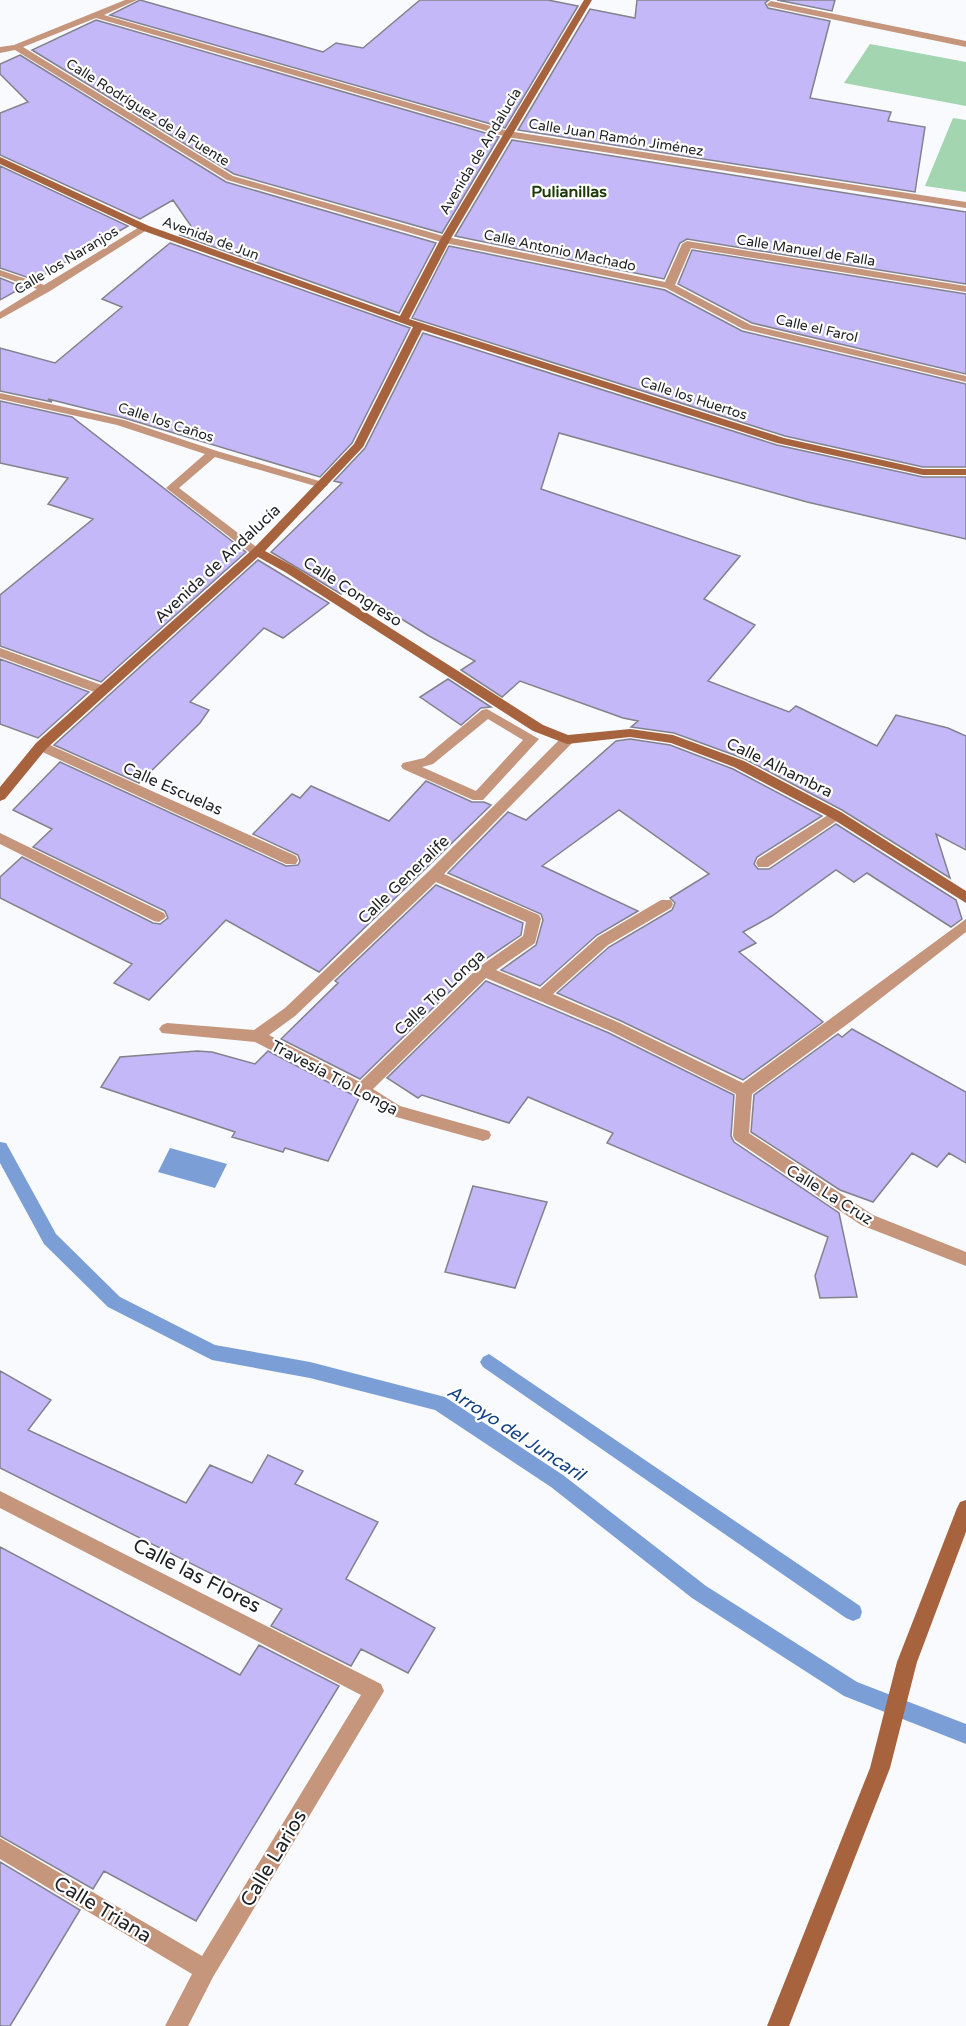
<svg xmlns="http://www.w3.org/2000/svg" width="966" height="2026" font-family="'Varela Round',sans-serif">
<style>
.green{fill:#a2d5b0}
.water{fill:#7a9ed5}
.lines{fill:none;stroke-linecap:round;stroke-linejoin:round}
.stream{fill:#7a9ed5;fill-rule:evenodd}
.building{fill:#c4b8f8;stroke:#83828c;stroke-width:1.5}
.street{fill:#c5957c;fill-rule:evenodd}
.secondary{fill:#a7633d;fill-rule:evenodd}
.labels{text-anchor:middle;stroke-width:4.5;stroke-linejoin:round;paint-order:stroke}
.far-street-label{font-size:14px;fill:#1f2024;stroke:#fff}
.far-quarter-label{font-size:16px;font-weight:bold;fill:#1e3908;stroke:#fff}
.street-label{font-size:16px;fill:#1f2024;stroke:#fff}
.water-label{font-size:18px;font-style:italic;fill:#164284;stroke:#fff}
.near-street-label{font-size:20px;fill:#1f2024;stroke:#fff}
</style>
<rect width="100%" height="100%" fill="#f8fafe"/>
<!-- green -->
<path class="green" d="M870,44l96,18v44l-122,-23z
M953,118l13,2v72l-41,-6z"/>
<!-- water -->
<path class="water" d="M170,1148l57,16 -12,24 -57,-16z"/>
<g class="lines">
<!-- stream -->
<path class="stream" d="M0,1142l6,1 50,91 64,63 95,48 95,17 135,35 118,78 143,111 151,96 109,42v20l-122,-48 -152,-98 -141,-111 -116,-77 -125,-32 -98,-18 -104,-53 -64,-63 -44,-81z
M489,1354l371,252 2,6 -2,6 -7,3 -7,-3 -363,-251 -3,-5 3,-5z"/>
</g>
<!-- building -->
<path class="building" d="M140,0l183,52 13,-9 27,5 57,-48h128l30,6 -73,122 -395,-113z
M637,0h132l-4,3 3,5 62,13 -20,77 81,14 -3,9 37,6 -10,65 -397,-62 72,-121 45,9z
M777,0h58l-3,11z
M96,20l403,117 -57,96 -208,-59 -202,-124z
M20,55l206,127 210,61 -37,70 -219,-78 11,-9 -18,-26 -33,19 -140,-64v-42l28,-11 -28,-28v-10z
M512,140l454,72v72l-279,-45 -7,4 -16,36 -209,-43z
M0,166l128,60 -93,54 -35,-12z
M170,243l240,85 -58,115 -32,34 -196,-59 -76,-19 4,3 -52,-11v-43l55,15 67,-56 -20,-8z
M449,246l216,44 77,41 224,53v83h-43l-138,-31 -373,-118z
M692,250l274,44v80l-214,-51 -74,-39z
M0,278l23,9 -23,13z
M423,333l354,112 146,32h43v62l-159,-37 -248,-69 -18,56 199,67 -36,43 51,26 -47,56 81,31 7,-6 81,40 19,-31 52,13 18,8v114l-30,-16 14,44 -108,-68 -97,-51 -71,-26 -43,-6 7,-6 -15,-3 -103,-37 -18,16 -41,-27 14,-9 -46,-25 -79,-49 -9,7 -70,-42 71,-69 -8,-2 31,-33z
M0,401l72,16 174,135 -145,130 -101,-36v-51l93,-76 -45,-15 20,-26 -68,-15z
M258,560l71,43 -46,35 -19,-10 -74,74 19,8 -9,13 -61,60 -85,-38z
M0,659l89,33 -51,46 -38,-14z
M448,679l43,28 -10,1 -20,17 -41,-28z
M630,739l40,6 63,24 89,47 -65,41 -3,7 4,5h11l67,-45 120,76 6,19 -11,8 -84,-54 -13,9 -18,-12 -64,46 -29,16 13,11 -17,9 84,70 -80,58 -122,-59 -64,-28 52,-46 63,-37 3,-7 -5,-5 39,-24 -90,-64 -77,56 96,45 -41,24 -57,51 -39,-16 35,-25 7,-25 -2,-6 -93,-41 60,-61 18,8 90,-79z
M60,762l226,104 12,-1 2,-4 -2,-6 -45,-21 39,-40 8,4 11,-12 78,35 37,-40 46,21h12l7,3 -172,167 -93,-52 -77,80 -35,-17 18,-19 -132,-66v-21l22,-20 131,66 7,1 8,-6 -3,-7 -132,-64 19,-18 -39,-19z
M436,885l87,38 -2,12 -44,30 -117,114 -79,-40 57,-56 -3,-2z
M486,981l123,52 125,62 -3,41 3,6 105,71 18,84 -37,1 -5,-22 13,-39 -221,-94 6,-10 -85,-36 -19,26 -87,-28 -4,3 -31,-20z
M852,1029l114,63v71l-17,-10 -12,14 -25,-14 -39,49 -33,-12 -89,-58 3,-37 84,-61 4,3z
M197,1051l15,1 43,12 13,-13 91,47 -31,63 -43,-13 -2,4 -51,-15 3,-5 -134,-45 19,-30z
M473,1186l74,16 -32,86 -70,-16z
M0,1371l51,29 -23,30 158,73 24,-38 42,18 16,-28 35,16 -8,13 83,38 -32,57 89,49 -27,45 -47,-24 -10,17 -80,-40 11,-17 -282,-141z
M0,1547l240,128 19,-30 80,41 -143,235 -92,-50 -11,18 -93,-53z
M0,1862l80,48 -70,116h-10z"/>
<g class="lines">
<!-- street -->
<path class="street" d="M125,0h12l-33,15 404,116 458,71v6l-459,-71 -411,-119 -73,29 210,129 214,61 218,45 17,-38 5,-3 279,45v6l-275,-44 -16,37 76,40 215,51v6l-223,-53 -77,-41 -221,-45 -218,-63 -212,-130 -15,3v-6l14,-2z
M771,1l195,40v6l-198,-41 -1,-2z
M141,226l9,2 -100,63 -50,28v-7l37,-23 -37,-13v-6l44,15z
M0,393l124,27 93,31 109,32 2,2 -6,3 -107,-31 -36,31 84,64 -6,4 -4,-1 -87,-67 39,-34 -88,-29 -117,-26z
M0,648l107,39 1,3 -1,3h-10l-97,-36z
M487,709l52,30 -56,61h-10l-70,-31 -2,-3 2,-3 21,-5 58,-48zM488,719l35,21 -47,51 -54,-24 11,-3z
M567,736l5,1 2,3 -2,3 -128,131 95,41 2,4 -6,24 -39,27 44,19 58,-52 63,-37h10l2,4 -2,4 -63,37 -55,49 67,29 123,60 223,-164v13l-113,88 -101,74 -3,39 124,82 93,37v14l-105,-41 -126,-85 -2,-4 3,-42 -126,-63 -124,-53 -113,111 27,17 89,25 2,4 -2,4 -6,2 -94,-26 -32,-21 -102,-52 -93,-9 -3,-4 3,-4 5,-2 87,7 31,-22 144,-137 133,-134zM436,882l90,40 -3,14 -44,31 -119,115 -91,-47 26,-19z
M41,741l255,115 2,4 -2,4h-10l-250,-115 -2,-3z
M836,810l7,5 -2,3 -73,49h-10l-2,-4 2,-4z
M0,833l164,80 2,4 -7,5 -5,-1 -154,-77z
M0,1491l381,193 3,7 -171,286 -25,49h-23l27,-52 -192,-115v-21l202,118 159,-261 -361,-187z"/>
<!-- secondary -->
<path class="secondary" d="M584,0h8l-142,240 -41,79 375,119 139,31h43v6h-43l-146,-32 -355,-113 -59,117 -98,104 28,15 250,159 25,10 62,-6 43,6 71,26 97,51 125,79v12l-135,-85 -97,-51 -63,-24 -41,-6 -63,7 -34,-13 -248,-159 -27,-15 -212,192 -41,50 -5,2v-14l36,-44 217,-194 101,-105 59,-117 -272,-97 -141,-66v-7l149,69 251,90 40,-76z
M966,1500v32l-49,130 -27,106 -101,258h-22l103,-258 27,-106 60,-154 3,-6z"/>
</g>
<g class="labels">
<!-- far-street labels -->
<g class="far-street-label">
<text transform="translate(148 112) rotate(32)" y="5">Calle Rodríguez de la Fuente</text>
<text transform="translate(616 137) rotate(9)" y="5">Calle Juan Ramón Jiménez</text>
<text transform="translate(480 151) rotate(-59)" y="5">Avenida de Andalucía</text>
<text transform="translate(211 238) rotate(20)" y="5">Avenida de Jun</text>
<text transform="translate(560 250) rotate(12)" y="5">Calle Antonio Machado</text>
<text transform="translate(806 250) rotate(9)" y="5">Calle Manuel de Falla</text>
<text transform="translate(66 260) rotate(-31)" y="5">Calle los Naranjos</text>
<text transform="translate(817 328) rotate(13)" y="5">Calle el Farol</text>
<text transform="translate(694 398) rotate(18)" y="5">Calle los Huertos</text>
<text transform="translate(166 422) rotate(18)" y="5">Calle los Caños</text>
</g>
<!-- far-quarter labels -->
<g class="far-quarter-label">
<text x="569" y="197">Pulianillas</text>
</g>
<!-- street labels -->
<g class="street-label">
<text transform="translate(217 563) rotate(-43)" y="6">Avenida de Andalucía</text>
<text transform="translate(353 591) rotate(33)" y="6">Calle Congreso</text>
<text transform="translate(780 767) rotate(26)" y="6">Calle Alhambra</text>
<text transform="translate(173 788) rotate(24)" y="6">Calle Escuelas</text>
<text transform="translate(403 879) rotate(-44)" y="6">Calle Generalife</text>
<text transform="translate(439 992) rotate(-43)" y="6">Calle Tío Longa</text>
<text transform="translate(335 1077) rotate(28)" y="6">Travesía Tío Longa</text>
<text transform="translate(830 1194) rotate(32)" y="6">Calle La Cruz</text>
</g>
<!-- water labels -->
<g class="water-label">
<text transform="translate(516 1433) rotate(33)" y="6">Arroyo del Juncaril</text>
</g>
<!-- near-street labels -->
<g class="near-street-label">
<text transform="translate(197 1575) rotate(27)" y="7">Calle las Flores</text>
<text transform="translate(273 1858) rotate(-59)" y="7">Calle Larios</text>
<text transform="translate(103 1909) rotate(31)" y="7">Calle Triana</text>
</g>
</g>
</svg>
